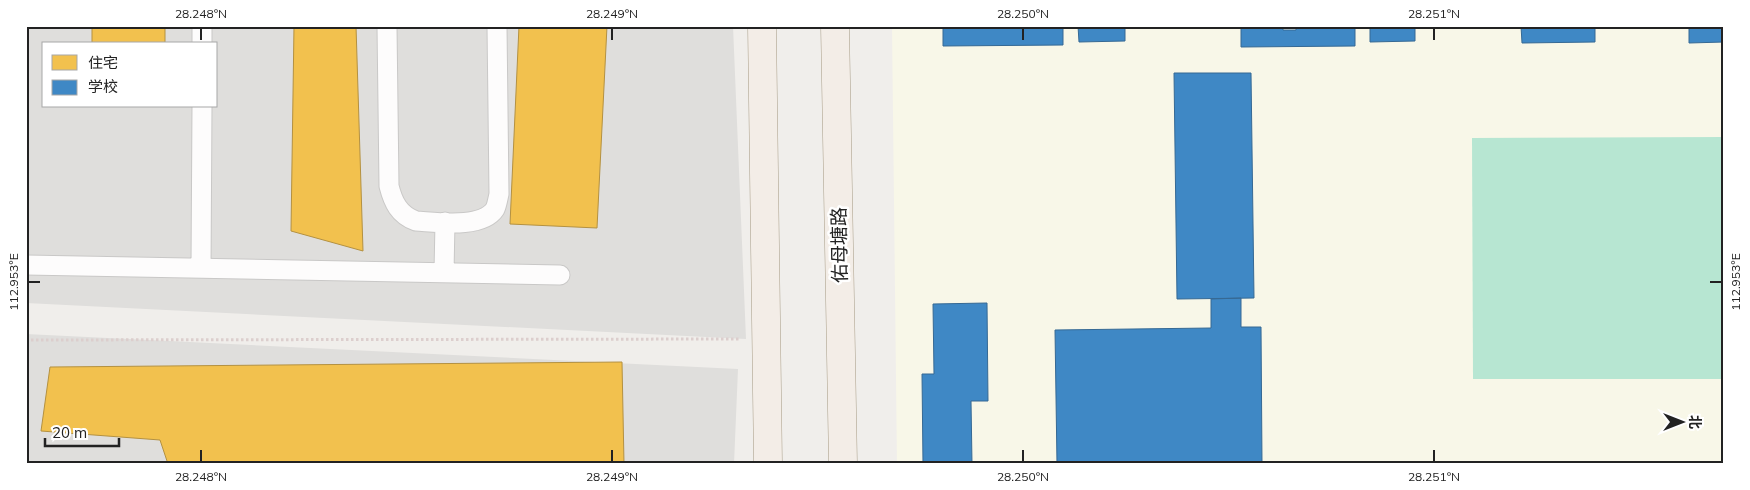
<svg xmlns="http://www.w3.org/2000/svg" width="1750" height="490" font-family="Mulish,'Noto Sans SC',sans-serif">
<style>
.residential{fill:#dfdedc;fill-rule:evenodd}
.education{fill:#f8f7e8}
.pitch{fill:#b7e6d2}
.homes{fill:#f2c14e;stroke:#b49141}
.schools{fill:#3f88c5;stroke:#366994}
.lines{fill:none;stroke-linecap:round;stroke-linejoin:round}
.street-casing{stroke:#c9c8c7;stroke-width:21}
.primary-casing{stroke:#a79c86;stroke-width:29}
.path{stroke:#dccecd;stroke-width:3;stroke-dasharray:2.5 2.5;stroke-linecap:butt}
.street{stroke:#fdfcfc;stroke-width:19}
.primary{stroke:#f3ede7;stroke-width:28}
.ticks{fill:none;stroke:#222;stroke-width:2}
.labels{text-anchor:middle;stroke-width:5;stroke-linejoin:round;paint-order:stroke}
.street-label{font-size:19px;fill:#222;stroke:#fff}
.neatline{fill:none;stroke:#222;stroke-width:2}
.ticks-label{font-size:12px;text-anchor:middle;fill:#222}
</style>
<rect width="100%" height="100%" fill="#f0eeeb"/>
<!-- residential -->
<path class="residential" d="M26,26h707l13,313 -720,-36zM44,44h172v62h-172z
M26,334l712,35 -4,95h-708z"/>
<!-- education -->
<path class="education" d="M892,26h832v438h-827z"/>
<!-- pitch -->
<path class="pitch" d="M1724,137v242h-251l-1,-241z"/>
<!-- homes -->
<path class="homes" d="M92,26h73v18h-73z
M294,26h62l7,225 -72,-20z
M519,26h88l-10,202 -87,-4z
M622,362l2,102h-456l-8,-24 -119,-9 9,-64z"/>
<!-- schools -->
<path class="schools" d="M943,26h120v19l-120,1z
M1078,26h47v15l-46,1z
M1241,26h42v4h13v-4h59v20l-114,1z
M1370,26h45v15l-45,1z
M1521,26h74v16l-73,1z
M1689,26h35v16l-35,1z
M1174,73h77l3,225 -77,1z
M1241,298v29h20l1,137h-205l-2,-134 156,-2v-29z
M987,303l1,98h-17l1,63h-49l-1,-90h12l-1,-70z"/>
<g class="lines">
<!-- street casing -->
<g class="street-casing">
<path id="street" d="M387,26l2,160c4,16 10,29 27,35 20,1 66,8 79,-12 2,-4 3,-11 4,-15l-2,-168
M202,44v-18
M26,265l534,10
M201,268l1,-162
M444,273l1,-51"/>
</g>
<!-- primary casing -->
<g class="primary-casing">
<path id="primary" d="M762,26l6,438
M835,26l8,438"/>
</g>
<!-- path -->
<path class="path" d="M26,340l715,-1"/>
<!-- street -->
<use href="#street" class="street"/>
<!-- primary -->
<use href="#primary" class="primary"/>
</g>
<!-- ticks -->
<path class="ticks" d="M201,28v12M612,28v12M1023,28v12M1434,28v12M28,282h12M1710,282h12M201,450v12M612,450v12M1023,450v12M1434,450v12"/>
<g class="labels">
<!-- street labels -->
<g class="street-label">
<text transform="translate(839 245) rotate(-91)" y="7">佑母塘路</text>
</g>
</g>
<!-- border -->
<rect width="1750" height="490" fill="none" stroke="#ffffff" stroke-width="55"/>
<!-- legend -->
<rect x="42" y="42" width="175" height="65" fill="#ffffff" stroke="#a7a7a7"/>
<rect x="52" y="55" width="25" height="15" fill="#f2c14e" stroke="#a7a7a7"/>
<text x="88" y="68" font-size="15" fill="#222222">住宅</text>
<rect x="52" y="80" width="25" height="15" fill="#3f88c5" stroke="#a7a7a7"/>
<text x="88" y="92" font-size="15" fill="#222222">学校</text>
<!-- north arrow -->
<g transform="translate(1682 422) rotate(90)" stroke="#ffffff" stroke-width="4" paint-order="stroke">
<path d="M0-4L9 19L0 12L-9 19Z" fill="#222222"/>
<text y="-8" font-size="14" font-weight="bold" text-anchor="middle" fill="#222222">北</text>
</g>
<!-- scale -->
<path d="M45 438v8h74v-8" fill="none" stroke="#222222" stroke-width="2.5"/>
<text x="52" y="438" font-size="15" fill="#222222" stroke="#ffffff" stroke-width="4" paint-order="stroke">20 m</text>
<rect x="28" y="28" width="1694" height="434" class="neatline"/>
<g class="ticks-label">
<text x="201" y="18">28.248°N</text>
<text x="612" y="18">28.249°N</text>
<text x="1023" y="18">28.250°N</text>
<text x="1434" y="18">28.251°N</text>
<text transform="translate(1736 282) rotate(-90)" y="4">112.953°E</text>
<text transform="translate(14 282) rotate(-90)" y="4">112.953°E</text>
<text x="201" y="481">28.248°N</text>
<text x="612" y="481">28.249°N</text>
<text x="1023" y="481">28.250°N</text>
<text x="1434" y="481">28.251°N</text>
</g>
</svg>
